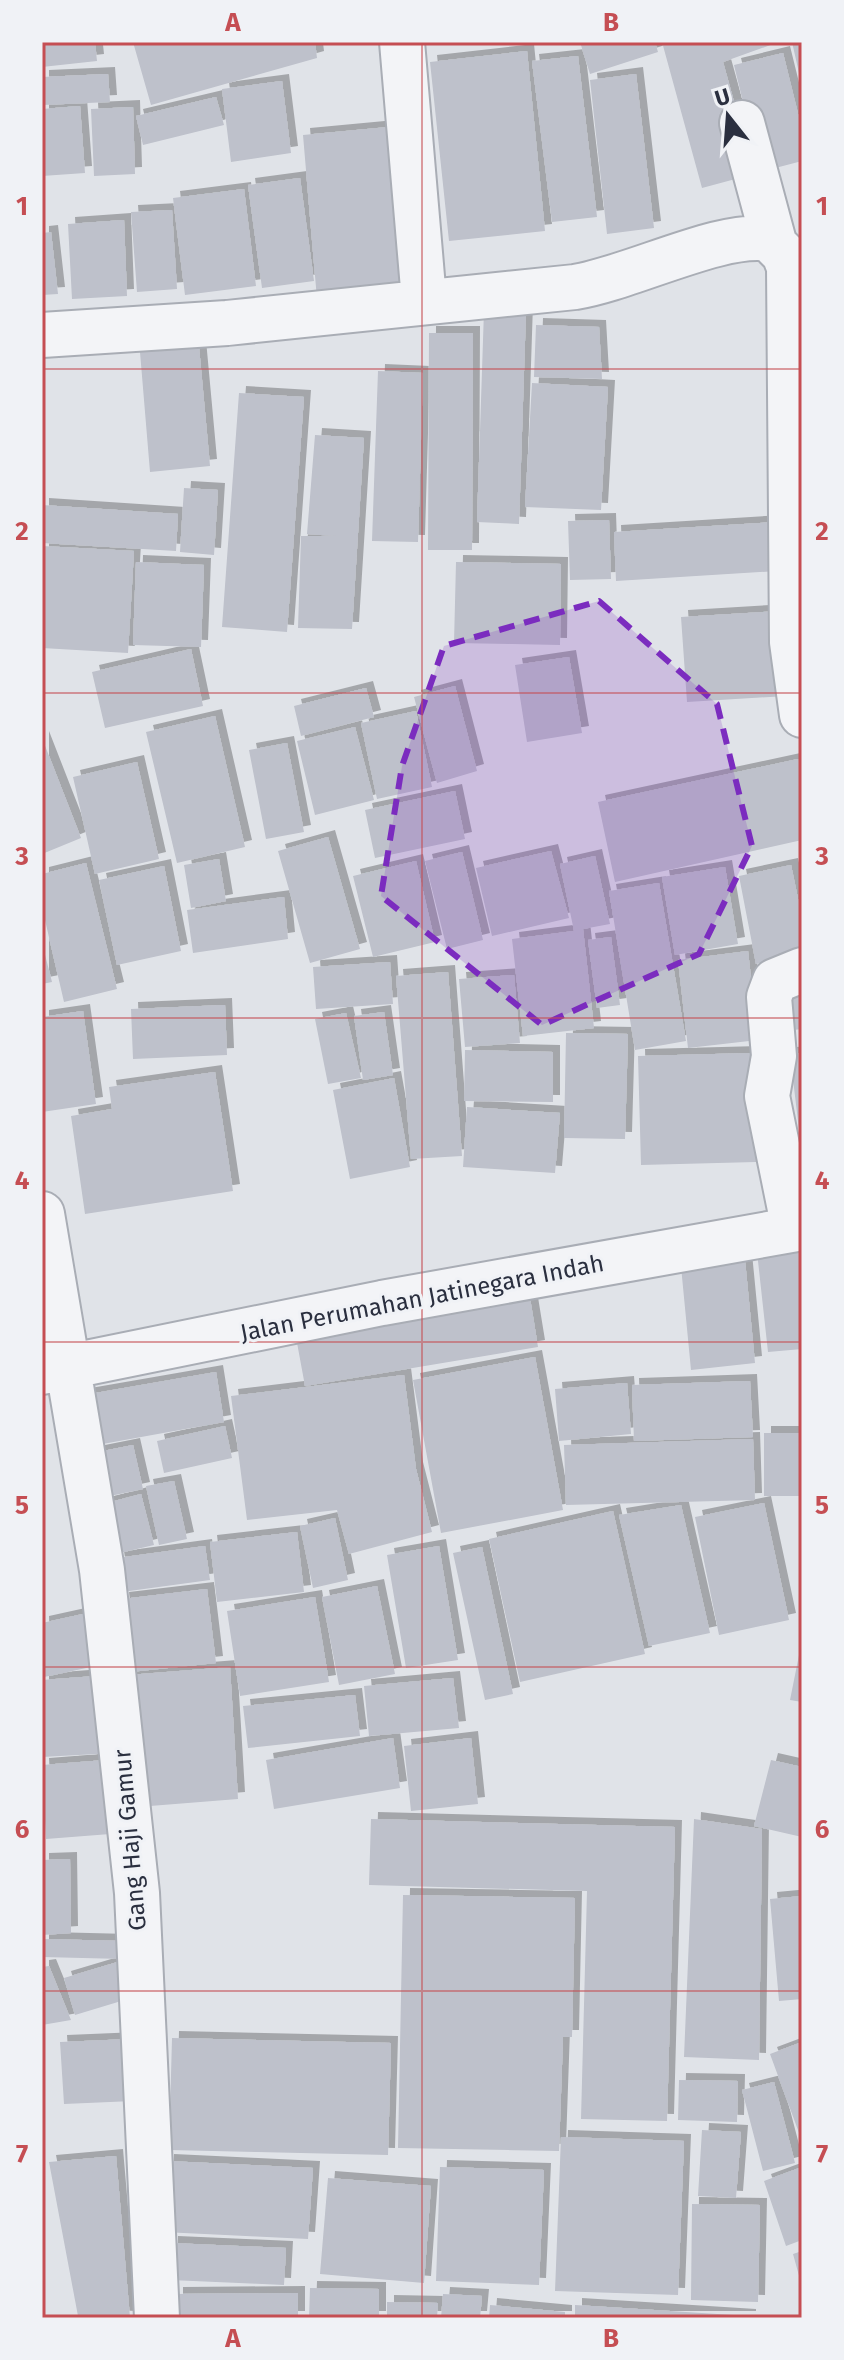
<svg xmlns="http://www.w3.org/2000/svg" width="844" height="2360" font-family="'Fira Sans',sans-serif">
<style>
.building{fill:#bec1cb;filter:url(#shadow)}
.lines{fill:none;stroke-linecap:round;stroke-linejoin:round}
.minor-casing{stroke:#a9adb5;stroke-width:48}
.minor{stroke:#f3f4f7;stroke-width:44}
.marked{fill:#7b2cbf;fill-opacity:0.2;stroke:#7b2cbf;stroke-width:6;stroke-dasharray:16 10;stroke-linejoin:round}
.grid{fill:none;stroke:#c54e53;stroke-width:2;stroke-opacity:0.55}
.labels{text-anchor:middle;stroke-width:6;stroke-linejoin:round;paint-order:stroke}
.street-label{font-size:24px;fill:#2a2f3f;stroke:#f0f2f6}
.neatline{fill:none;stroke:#c54e53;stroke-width:3}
.grid-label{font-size:26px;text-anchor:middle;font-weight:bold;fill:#c54e53}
</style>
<defs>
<filter id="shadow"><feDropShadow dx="7" dy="-7" stdDeviation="0" flood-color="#0004"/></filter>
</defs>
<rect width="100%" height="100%" fill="#e0e3e8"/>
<!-- building -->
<path class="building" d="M42,42h53l2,19 -55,6z
M133,42h182l2,16 -166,47z
M580,42h75l3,10 -68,22z
M662,42h117l-56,20 31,112 -52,14z
M792,42h10v30l-3,1z
M527,51l18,180 -96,10 -19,-179z
M783,53l19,77v31l-42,11 -26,-107z
M578,56l19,161 -45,5 -20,-161z
M108,74l2,28 -68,3v-28z
M636,74l18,154 -47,6 -17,-154z
M282,81l9,72 -60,9 -9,-73z
M216,97l8,28 -81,20 -7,-29z
M80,106l5,67 -43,3v-67z
M133,107l2,67 -41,2 -3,-67z
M399,126l15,164 -97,9 -14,-164z
M300,178l14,103 -52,7 -14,-103z
M244,189l12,97 -71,9 -12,-97z
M172,210l5,79 -40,3 -6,-80z
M124,220l3,76 -55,3 -4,-75z
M51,232l7,62 -16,1v-62z
M484,310l42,1 -7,213 -42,-2z
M536,325l63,2 3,52 -68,-2z
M429,333h44l-1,217h-44z
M199,347l11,119 -60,6 -10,-120z
M378,371l45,2 -5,169 -46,-1z
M532,383l76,4 -7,123 -76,-3z
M239,393l65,4 -17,235 -65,-5z
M315,435l49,3 -12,191 -54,-1 3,-92h35l-29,-2z
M184,488l34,2 -4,65 -34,-3z
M42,505l136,9 -2,37 -134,-8z
M609,520l2,59 -41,1 -2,-59z
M775,522l3,49 -162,10 -2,-49z
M42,546l92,5 -6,102 -86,-5z
M136,562l68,3 -3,82 -68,-2z
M456,562l105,2 -1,81 -106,-2z
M781,611l5,85 -99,6 -6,-85z
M191,649l12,57 -98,22 -13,-56z
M569,657l13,76 -55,9 -12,-77z
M455,686l22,85 -40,12 -23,-86z
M366,688l8,29 -73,19 -7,-30z
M416,711l16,76 -55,12 -16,-76z
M215,716l30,131 -68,16 -31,-131z
M355,727l19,73 -59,15 -18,-74z
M42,738l39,100 -39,16z
M287,743l17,89 -38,7 -17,-89z
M798,759l4,17v64l-187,42 -17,-80z
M137,762l22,97 -64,15 -22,-97z
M455,791l10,48 -90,19 -10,-48z
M328,837l32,112 -50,14 -32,-112z
M551,851l18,67 -77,18 -16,-68z
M462,852l21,88 -36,9 -22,-88z
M595,856l15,68 -27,5 11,99 -71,8 -11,-97 62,-8 -14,-67z
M219,859l7,42 -35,7 -7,-43z
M416,861l19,81 -62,15 -20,-81z
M86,863l31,126 -53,13 -22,-95v-33z
M791,865l11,53v37l-46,9 -17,-88z
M164,866l17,85 -64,14 -18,-85z
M725,867l13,77 -63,11 -13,-78z
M659,883l27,158 -51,9 -26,-159z
M284,897l4,42 -95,14 -6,-43z
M611,937l9,68 -23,3 -9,-68z
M42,943l10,39 -10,2z
M748,951l10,89 -70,8 -10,-88z
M390,962l3,42 -77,5 -3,-42z
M448,972l14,184 -51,3 -15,-183z
M514,975l6,68 -55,4 -6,-68z
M802,982v47l-17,2 -5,-46z
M225,1005l2,50 -94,4 -2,-50z
M83,1011l13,93 -54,8v-95z
M384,1012l9,63 -30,5 -9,-64z
M346,1013l15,65 -33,6 -13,-65z
M566,1033l62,1 -3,105 -61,-1z
M465,1050l88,2v50l-89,-1z
M753,1053l3,109 -115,3 -3,-109z
M802,1053v85h-2l-10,-84z
M215,1072l18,119 -148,23 -14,-98 41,-7 -3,-22z
M394,1078l16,89 -60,12 -17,-89z
M467,1107l93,6 -5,60 -92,-6z
M802,1247v102l-34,3 -11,-100z
M744,1250l11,113 -64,7 -11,-114z
M529,1292l9,55 -233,39 -10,-54z
M535,1357l28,153 -122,23 -28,-153z
M216,1372l8,50 -138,25 -8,-51z
M404,1375l12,94 16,63 -83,22 -12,-44 -90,10 -16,-124z
M750,1381l3,56 -119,4 -2,-56z
M627,1383l4,51 -72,7 -4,-52z
M225,1426l7,32 -68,15 -7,-32z
M764,1433h38v63h-38z
M753,1439l2,61 -189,5 -2,-60z
M133,1445l10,44 -47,10 -8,-45z
M174,1481l13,58 -28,6 -13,-59z
M141,1494l13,51 -43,10 -12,-50z
M764,1503l25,117 -70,15 -24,-118z
M681,1505l29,128 -61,13 -30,-131z
M613,1511l32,143 -125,28 -31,-143z
M335,1518l13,62 -35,8 -13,-62z
M297,1532l7,60 -87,10 -7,-60z
M205,1546l5,34 -88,12 -5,-34z
M439,1546l19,114 -52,8 -19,-113z
M482,1547l31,147 -28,6 -32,-147z
M377,1586l18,88 -56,11 -17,-88z
M207,1589l9,74 -86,9 -8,-73z
M315,1597l14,85 -89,14 -13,-85z
M92,1612l13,52 -61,13 -2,-54z
M801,1645h1v57l-12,-2z
M230,1667l8,132 -88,7 -16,-31 -6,-100z
M109,1675l6,78 -73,4v-77z
M453,1678l6,50 -90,8 -5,-50z
M355,1695l5,41 -112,12 -5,-42z
M393,1738l7,50 -126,21 -8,-49z
M471,1738l7,66 -67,7 -7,-65z
M118,1759l5,74 -77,6 -4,-74z
M771,1760l31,7v70l-48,-11z
M371,1819l304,8 -8,294 -86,-2 6,-228 -218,-6z
M694,1819l68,10 -3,231 -75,-3z
M70,1859l1,74 -29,2v-75z
M403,1895l172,3 -3,139h-9l-4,114 -161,-3z
M802,1896v103l-23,2 -9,-102z
M42,1939l81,2v18l-81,-2z
M131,1958l10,37 -66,20 -11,-37z
M49,1966l22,54 -29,5v-58z
M172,2038l219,5 -3,112 -219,-5z
M131,2039l2,62 -69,3 -4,-62z
M802,2042v99l-32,-87z
M679,2080l59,1 -1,41 -59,-2z
M774,2082l21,81 -32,8 -21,-81z
M702,2130l39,2 -5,66 -38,-2z
M561,2137l123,4 -6,154 -123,-4z
M116,2156l14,162 -52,-2 -29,-154z
M167,2161l146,7 -5,71 -145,-7z
M440,2167l104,3 -5,115 -103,-4z
M802,2167v73l-16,6 -22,-65z
M328,2178l103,8 -7,97 -104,-9z
M692,2204l68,1 -2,97 -67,-2z
M171,2243l115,5 -2,37 -114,-5z
M802,2251v31l-1,1 -8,-29z
M310,2288l69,1v29h-70z
M298,2293v25h-122v-24z
M443,2294l39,2 -2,22h-39z
M387,2302l51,1 -1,15h-50z
M490,2305l75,7v6h-76z
M575,2305l174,11v2h-174z"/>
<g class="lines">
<!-- minor casing -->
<g class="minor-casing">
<path id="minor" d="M402,42l22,258
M742,123l32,119
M42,335l185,-12 348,-36c56,-9 146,-56 194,-48l15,15 5,13 3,375 10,73
M42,1214l60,356 35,323 20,425
M794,1229l-27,-133 7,-40 -5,-59 6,-16 27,-11
M42,1372l340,-69 420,-75"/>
</g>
<!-- minor -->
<use href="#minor" class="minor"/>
</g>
<!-- marked area -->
<path class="marked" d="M599,601l118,103 35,142 -53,108 -157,71 -161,-129 21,-130 42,-120z"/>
<!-- grid -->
<path class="grid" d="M422,42v2276M42,369h760M42,693h760M42,1018h760M42,1342h760M42,1667h760M42,1991h760"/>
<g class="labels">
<!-- street labels -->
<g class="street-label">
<text transform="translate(422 1298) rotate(-11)" y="8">Jalan Perumahan Jatinegara Indah</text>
<text transform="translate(130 1840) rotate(-95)" y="8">Gang Haji Gamur</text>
</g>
</g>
<!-- border -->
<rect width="844" height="2360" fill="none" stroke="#f0f2f6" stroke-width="88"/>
<!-- north arrow -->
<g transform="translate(728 116) rotate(343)" stroke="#f0f2f6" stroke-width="6" paint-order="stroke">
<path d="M0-6L14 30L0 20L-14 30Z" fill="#2a2f3f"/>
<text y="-12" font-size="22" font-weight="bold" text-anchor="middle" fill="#2a2f3f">U</text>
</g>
<rect x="44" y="44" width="756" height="2272" class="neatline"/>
<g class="grid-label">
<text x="233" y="31">A</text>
<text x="611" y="31">B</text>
<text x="22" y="215">1</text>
<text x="822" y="215">1</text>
<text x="22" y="540">2</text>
<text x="822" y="540">2</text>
<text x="22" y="865">3</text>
<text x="822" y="865">3</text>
<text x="22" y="1189">4</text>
<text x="822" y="1189">4</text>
<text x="22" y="1514">5</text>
<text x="822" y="1514">5</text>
<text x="22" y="1838">6</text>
<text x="822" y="1838">6</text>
<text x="22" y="2163">7</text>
<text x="822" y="2163">7</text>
<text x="233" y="2347">A</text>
<text x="611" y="2347">B</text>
</g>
</svg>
